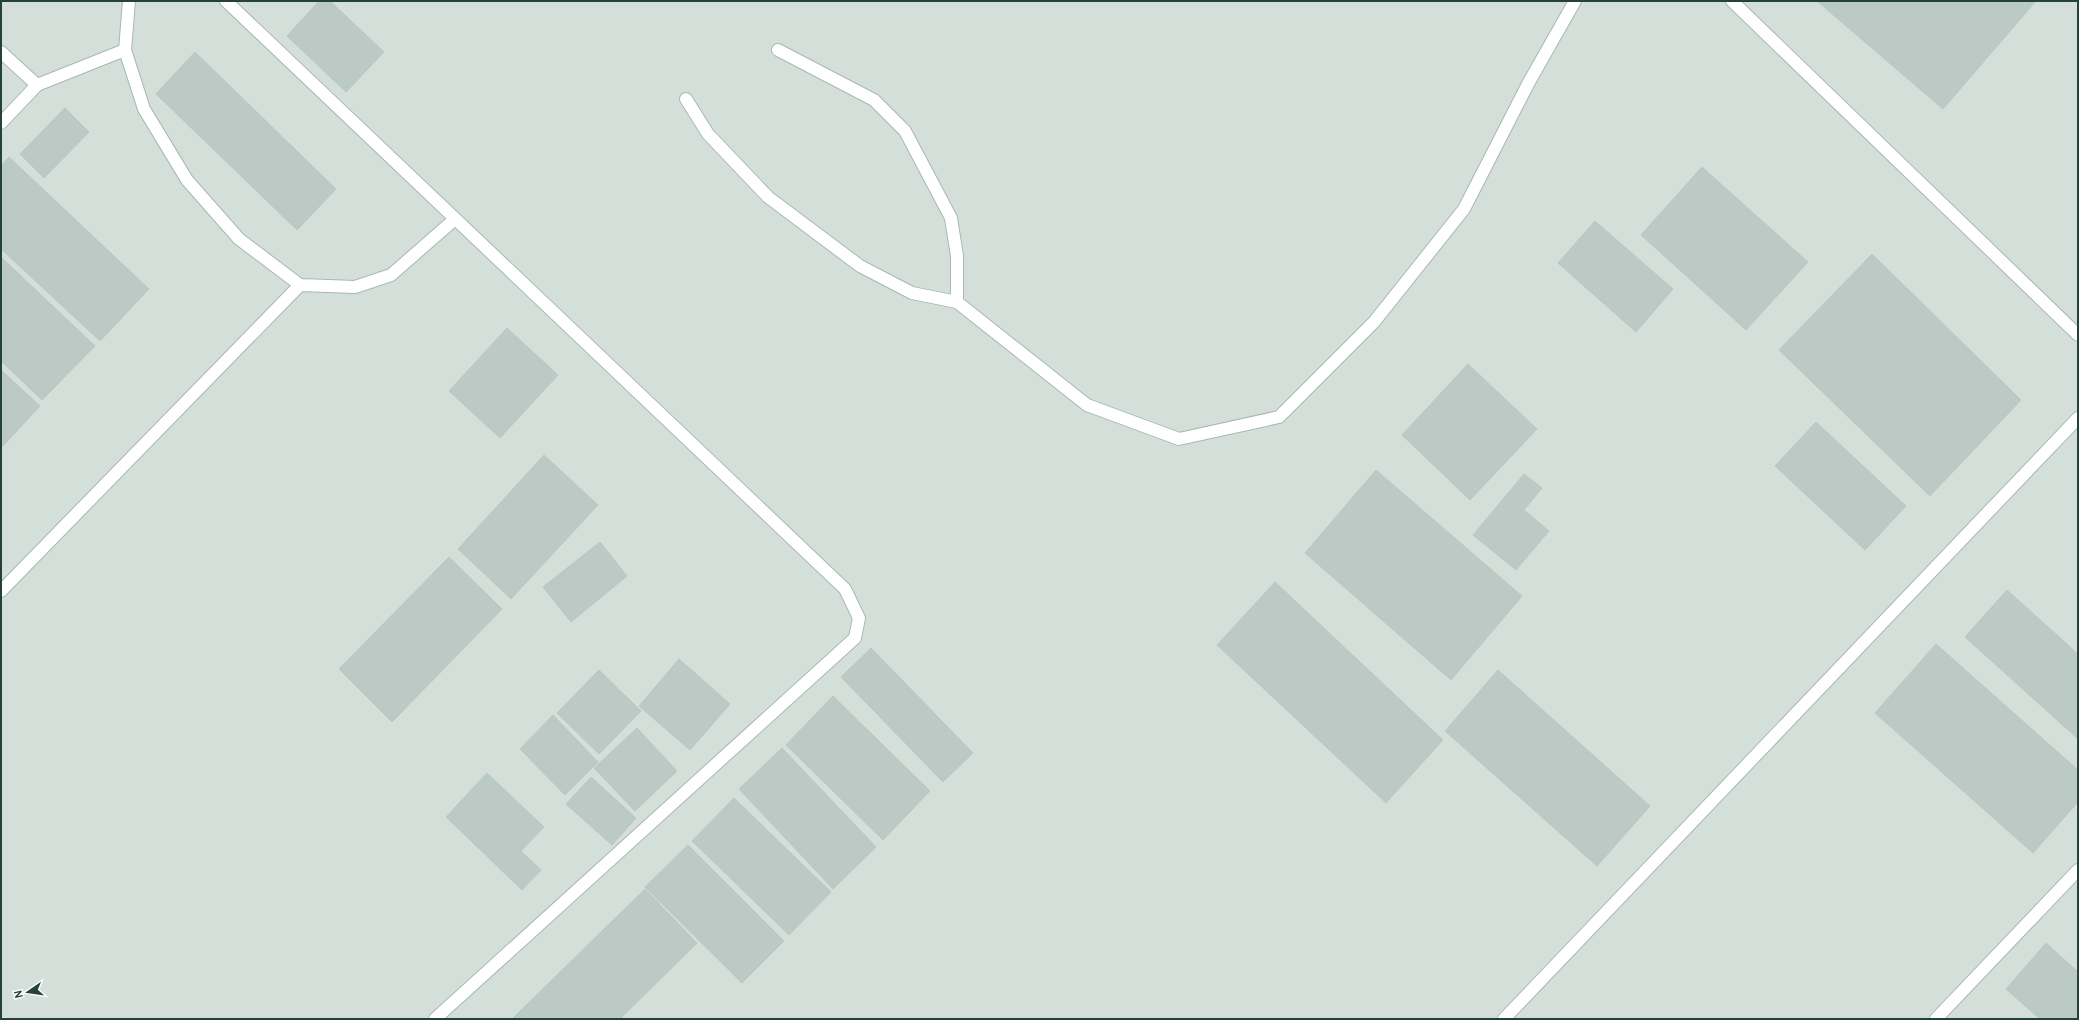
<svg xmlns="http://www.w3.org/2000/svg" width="2079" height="1020" font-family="Overpass,sans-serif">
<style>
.built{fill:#d4dfda}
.building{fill:#bbcac4;stroke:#b8c9c2}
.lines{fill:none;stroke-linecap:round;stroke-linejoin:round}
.service-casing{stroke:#a8b8b2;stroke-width:14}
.minor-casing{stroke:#a8b8b2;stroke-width:14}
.service{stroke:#fff;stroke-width:12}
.minor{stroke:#fff;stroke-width:12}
</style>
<rect width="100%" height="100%" fill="#e6efeb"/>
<!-- built -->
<path class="built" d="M1,1h2077v1018h-2077z"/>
<!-- building -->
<path class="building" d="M319,1h11l54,51 -38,40 -59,-56z
M1817,1h219l-93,108z
M195,52l141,137 -39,41 -141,-136z
M65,108l24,24 -45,46 -24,-24z
M9,157l140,132 -49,52 -99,-92v-83z
M1702,167l106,95 -62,68 -105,-95z
M1595,221l78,68 -37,43 -78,-69z
M1872,254l149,146 -91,96 -151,-146z
M1,257l94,89 -53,54 -41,-39z
M507,328l51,47 -58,63 -51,-47z
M1468,364l69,65 -67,71 -68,-65z
M1,370l39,36 -39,42z
M1816,422l90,84 -41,44 -90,-84z
M544,455l54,50 -87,94 -53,-50z
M1376,470l146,126 -71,84 -146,-127z
M1524,474l18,14 -18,22 25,21 -33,39 -43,-35z
M600,542l27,34 -56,46 -28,-35z
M449,557l53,52 -110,113 -53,-53z
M1275,582l168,158 -57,63 -169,-158z
M2007,590l71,64v85l-113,-102z
M1936,644l142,126v32l-45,51 -158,-140z
M871,648l102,105 -30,29 -102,-105z
M679,659l51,45 -40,46 -51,-44z
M599,670l42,41 -42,43 -42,-41z
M1498,670l152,136 -53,60 -152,-135z
M833,696l97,95 -47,49 -97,-95z
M553,715l45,47 -33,33 -45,-46z
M637,728l40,43 -42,40 -41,-43z
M782,748l94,99 -43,42 -94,-100z
M487,773l57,54 -23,24 20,19 -19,20 -76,-73z
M591,777l45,41 -24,27 -46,-41z
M734,798l97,94 -42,43 -97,-94z
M688,845l96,96 -42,42 -97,-96z
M645,889l52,54 -77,76h-108z
M2046,943l32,29v47h-38l-34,-30z"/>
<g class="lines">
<!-- service casing -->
<g class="service-casing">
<path id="service" d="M129,1l-4,49 19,59 43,71 52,59 61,46 55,2 36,-12 64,-56
M226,1l619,588 14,29 -4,20 -420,381
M778,50l96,50 31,31 46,87 6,38v46
M1,52l36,33
M686,99l22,35 60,63 92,69 52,27 45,9 130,103 92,34 100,-22 95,-95 90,-113 65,-127 46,-81
M1,123l36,-38 88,-35
M1,591l299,-306"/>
</g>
<!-- minor casing -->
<g class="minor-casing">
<path id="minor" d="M1732,1l346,334
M1504,1019l574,-601
M1936,1019l142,-149"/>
</g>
<!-- service -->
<use href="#service" class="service"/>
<!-- minor -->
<use href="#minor" class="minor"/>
</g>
<!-- border -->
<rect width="2079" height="1020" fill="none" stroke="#24423a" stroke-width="4"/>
<!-- north arrow -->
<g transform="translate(28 992) rotate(257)" stroke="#f7fbf9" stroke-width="3" paint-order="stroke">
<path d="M0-3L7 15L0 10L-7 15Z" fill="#24423a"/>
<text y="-6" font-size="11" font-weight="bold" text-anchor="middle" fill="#24423a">N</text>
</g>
</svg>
